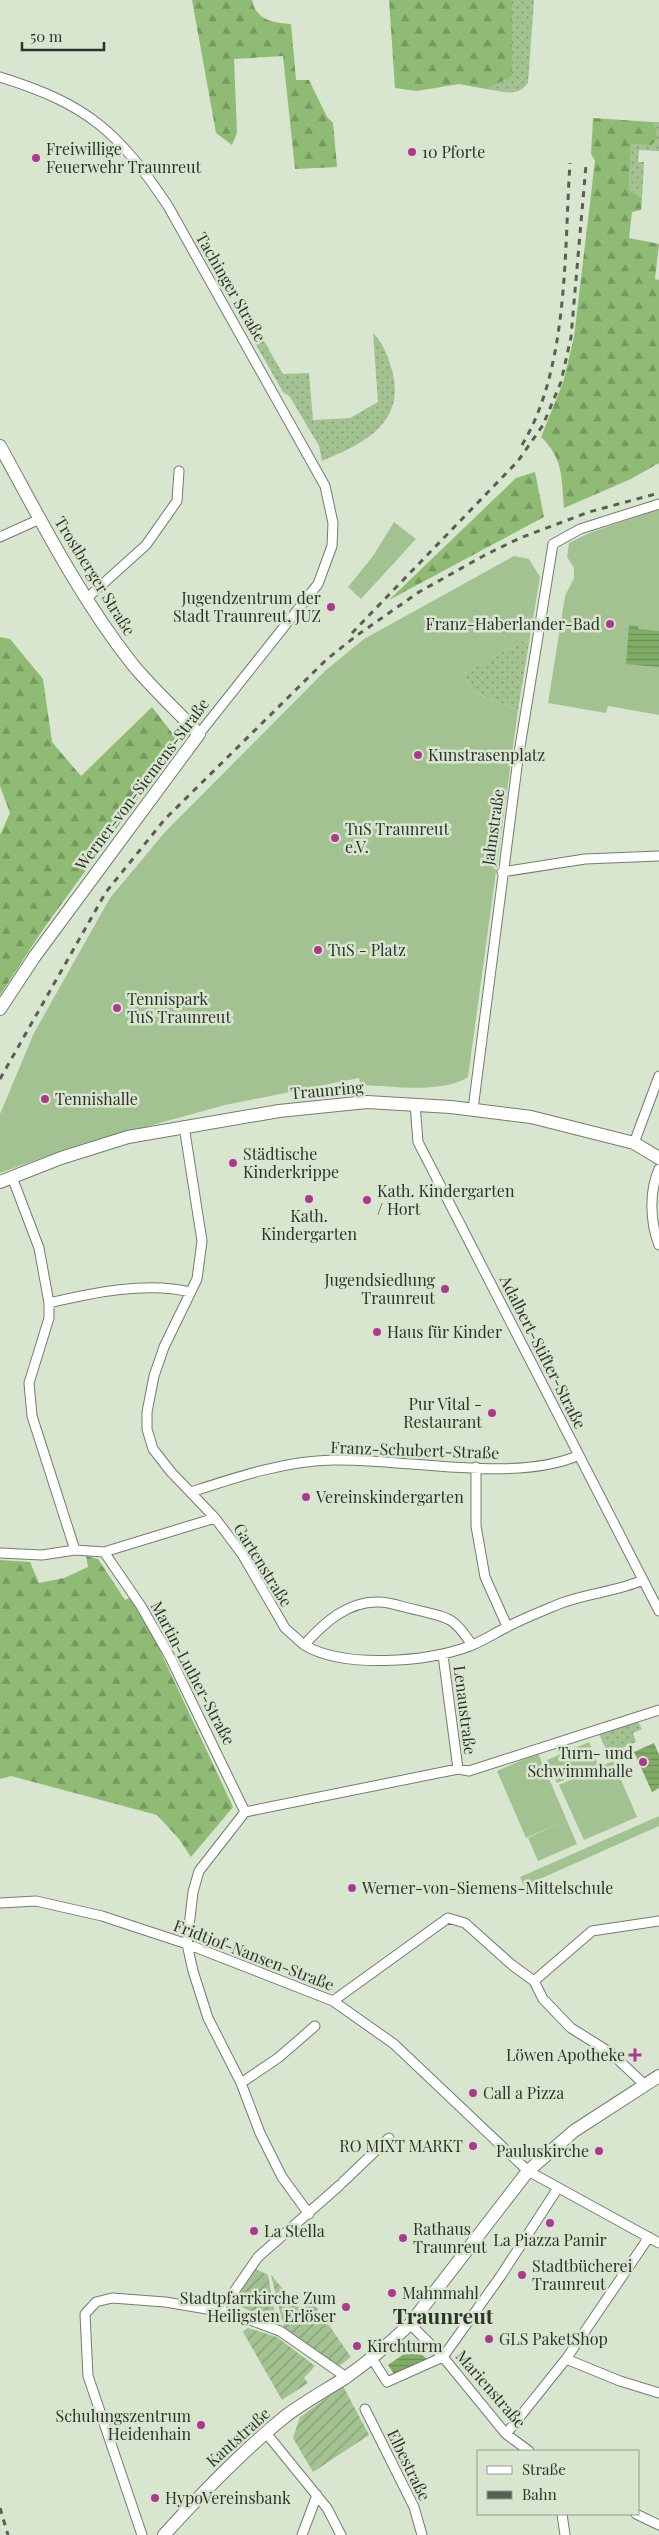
<svg xmlns="http://www.w3.org/2000/svg" width="659" height="2535" font-family="'Playfair Display',serif">
<style>
.grass{fill:url(#grass-dots)}
.forest{fill:url(#forest-firs)}
.garden{fill:url(#garden-furrows)}
.pitch{fill:#a3c291}
.water{fill:url(#water-rules)}
.lines{fill:none;stroke-linecap:round;stroke-linejoin:round}
.street-casing{stroke:#727e6b;stroke-width:11}
.secondary-casing{stroke:#727e6b;stroke-width:14}
.street{stroke:#fff;stroke-width:9}
.secondary{stroke:#fff;stroke-width:12}
.rail{stroke:#585f53;stroke-width:3;stroke-dasharray:6 6;stroke-linecap:butt}
.poi-dot{fill:#ae3890;stroke:#d8e6d0;stroke-width:2}
.labels{text-anchor:middle;stroke-width:5;stroke-linejoin:round;paint-order:stroke}
.poi-label{font-size:16px;fill:#2d322a;stroke:#d8e6d0;text-anchor:start}
.street-label{font-size:16px;fill:#2d322a;stroke:#d8e6d0}
.district-label{font-size:21px;font-weight:bold;fill:#2d322a;stroke:#d8e6d0}
</style>
<defs>
<pattern id="grass-dots" width="8" height="8" patternUnits="userSpaceOnUse" patternTransform="scale(1.25)"><rect width="8" height="8" fill="#a3c291"/><path d="M2 2h.1M6 6h.1" fill="none" stroke="#859e77" stroke-width="1.8" stroke-linecap="round"/></pattern>
<pattern id="forest-firs" width="22" height="20" patternUnits="userSpaceOnUse" patternTransform="scale(1.25)"><rect width="22" height="20" fill="#90bb75"/><path d="M5 1l3.5 6h-7zM16 11l3.5 6h-7z" fill="#769960"/></pattern>
<pattern id="garden-furrows" width="10" height="10" patternUnits="userSpaceOnUse" patternTransform="scale(1.25)"><rect width="10" height="10" fill="#a3c291"/><path d="M-1 1l2-2M0 10L10 0M9 11l2-2" fill="none" stroke="#859e77"/></pattern>
<pattern id="water-rules" width="6" height="5" patternUnits="userSpaceOnUse" patternTransform="scale(1.25)"><rect width="6" height="5" fill="#81ac66"/><path d="M0 2.5h6" fill="none" stroke="#6a8d54"/></pattern>
</defs>
<rect width="100%" height="100%" fill="#d8e6d0"/>
<!-- grass -->
<path class="grass" d="M512,0h22l-6,83c-11,15 -26,8 -42,6l26,-14z
M652,122h7v29l-20,-1 -1,12h6l-2,36 -13,-8 2,-47 20,2 5,-4v-12z
M235,308l18,14 30,52 26,-1 4,47 37,-2 28,-16 -5,-69c10,10 14,21 18,34 17,54 -25,76 -69,94l-3,-15 -29,-49 -7,-5z
M524,640l5,3 -11,67 -45,-18 -10,-18z
M638,1721l4,8 -9,4 3,9 -28,12 -9,-20z"/>
<!-- forest -->
<path class="forest" d="M192,0h60c4,20 21,23 39,24l5,56h13l18,37 6,6 4,44 -42,2 -12,-113 -49,3 3,74 -5,12 -16,-12z
M389,0h123v76l-26,13 -27,-5 -42,7 -22,-3z
M593,118l59,4 4,7v12l-5,4 -20,-1 -2,46 13,8 -1,12 -9,2 -3,26 30,6 -4,35 4,1v183l-28,16 -67,29c-3,-30 0,-49 -23,-71l22,-54 11,-46 21,-176 -4,-7z
M535,472l9,45 -155,83 127,-122z
M0,637l10,2 33,40 9,63 29,34 71,-69 27,35 -135,186 -44,67v-160l10,-22 -10,-27z
M86,1556l12,3 27,41 5,-2 25,42 78,167 -42,50 -12,-18 -22,-24 -146,-39 -11,3v-219l30,2 9,21 25,-5 24,-11z"/>
<!-- garden -->
<path class="garden" d="M256,2269l12,6 9,51 -44,-24z
M271,2275l30,35 11,-9 39,56 -13,10 -53,-35z
M248,2328l29,9 38,29 -11,12 4,5 -26,17 -39,-68z
M343,2386l26,49 -56,37 -20,-34 7,-21z"/>
<!-- pitch -->
<path class="pitch" d="M659,509v206l-51,-9 -2,7 -58,-10 17,-107 9,-18v-10l-7,-11 2,-14 20,-10z
M394,522l22,17 -55,60 -13,-12 25,-31z
M514,556l15,3 11,18 -11,66 -5,-3 -61,34 10,18 45,18 -50,367c-27,17 -75,9 -107,8l-2,-7 -134,27 -156,43 -69,25v-59l34,-81 76,-135 55,-66 161,-162 38,-31z
M589,1742l9,23 -41,18 -10,-23z
M538,1753l39,91 -39,17 -10,-23 34,-16 -36,16 -29,-67z
M613,1761l24,56 -53,23 -25,-55z
M659,1816v10l-135,60 -4,-9z"/>
<!-- water -->
<path class="water" d="M629,625l9,1v3l21,2v36l-33,-3z
M654,1743l5,12v33l-7,4 -18,-40z
M414,2347l15,14 -35,13 -6,-9z"/>
<g class="lines">
<!-- street casing -->
<g class="street-casing">
<path id="street" d="M0,77c87,27 118,54 168,129l157,280 8,37 -1,23 -14,38 -119,150
M0,537l40,-18
M86,599l60,-54 31,-44 2,-30
M502,872l83,-13 74,-3
M415,1104l3,38 241,469
M473,1109l45,-350 35,-215 27,-15 79,-25
M184,1126l18,115 -5,38 -33,68 -10,29 -7,36v17l6,20 18,23 44,46 27,36 43,74 19,17
M634,1143l25,-67
M659,1169c-10,22 -9,53 0,76
M12,1177l27,71 10,55v15l-20,65 3,33 43,134 29,2 37,54 29,51 75,155
M49,1303c42,-10 99,-22 141,-11
M476,1467v59l9,51 22,49
M191,1492c46,-15 93,-31 142,-32 70,-2 183,24 246,-5
M104,1552l111,-34
M0,1553l42,2 33,-5
M472,1645c-19,-29 -23,-27 -55,-35 -12,-2 -26,-8 -38,-8 -32,-1 -55,21 -75,43 41,24 123,17 166,1 13,-5 25,-13 37,-19 17,-9 35,-16 52,-23 27,-11 57,-12 84,-24
M443,1655l15,114
M0,1903l36,-2 66,15 85,28 146,57 61,43 134,127 131,72
M534,1981l58,-50 67,-10
M333,2001l115,-83 17,5 47,42 22,16 9,18 28,29 40,25 34,32
M241,2083l-33,-65 -15,-47 -6,-27 6,-52 6,-21 46,-59 213,-43 11,2 190,-61
M343,2182l46,-44
M309,2214l-27,-37 -22,-44 -19,-50 37,-25 37,-32
M215,2310l14,-11 29,-42 82,-72
M410,2324l33,33 63,77 23,17
M371,2357l16,25 56,-25 57,-80 58,-89
M566,2359l54,22 39,12
M365,2409l49,98 8,28
M266,2433l61,75 14,27
M506,2434l60,-75 83,-122
M562,2514l3,21
M636,2514l23,11
M142,2535l-54,-159 -3,-62 11,-12 16,-4 53,4 66,11 49,18 66,46
M302,2535l15,-40"/>
</g>
<!-- secondary casing -->
<g class="secondary-casing">
<path id="secondary" d="M0,446c41,75 80,152 133,219 20,24 44,46 66,69l-164,222 -35,53
M0,1182l61,-24 67,-21 151,-26 88,-9 84,5 80,10 103,26 25,15
M164,2535c38,-42 78,-84 123,-120 19,-14 39,-25 58,-37 23,-16 45,-35 65,-54l118,-153 46,-40 85,-55"/>
</g>
<!-- street -->
<use href="#street" class="street"/>
<!-- secondary -->
<use href="#secondary" class="secondary"/>
<!-- rail -->
<path class="rail" d="M522,445c47,-78 42,-193 48,-282
M352,633l166,-172 25,-36 18,-43 10,-45 15,-172
M0,1079l106,-187 59,-73 161,-159 30,-24 63,-44 66,-37 35,-17 69,-26 70,-19
M0,2508l8,27"/>
</g>
<!-- markers -->
<g class="poi-dot">
<circle cx="412" cy="152" r="5"/>
<circle cx="36" cy="158" r="5"/>
<circle cx="331" cy="607" r="5"/>
<circle cx="610" cy="624" r="5"/>
<circle cx="418" cy="755" r="5"/>
<circle cx="335" cy="838" r="5"/>
<circle cx="318" cy="950" r="5"/>
<circle cx="117" cy="1008" r="5"/>
<circle cx="45" cy="1099" r="5"/>
<circle cx="233" cy="1163" r="5"/>
<circle cx="309" cy="1199" r="5"/>
<circle cx="367" cy="1200" r="5"/>
<circle cx="445" cy="1289" r="5"/>
<circle cx="377" cy="1332" r="5"/>
<circle cx="492" cy="1413" r="5"/>
<circle cx="306" cy="1497" r="5"/>
<circle cx="643" cy="1762" r="5"/>
<circle cx="352" cy="1888" r="5"/>
<path d="M632.5 2047.5h5v5h5v5h-5v5h-5v-5h-5v-5h5z"/>
<circle cx="473" cy="2093" r="5"/>
<circle cx="473" cy="2146" r="5"/>
<circle cx="599" cy="2151" r="5"/>
<circle cx="550" cy="2223" r="5"/>
<circle cx="254" cy="2231" r="5"/>
<circle cx="403" cy="2238" r="5"/>
<circle cx="522" cy="2275" r="5"/>
<circle cx="392" cy="2293" r="5"/>
<circle cx="346" cy="2307" r="5"/>
<circle cx="489" cy="2339" r="5"/>
<circle cx="357" cy="2346" r="5"/>
<circle cx="201" cy="2425" r="5"/>
<circle cx="155" cy="2498" r="5"/>
</g>
<g class="labels">
<!-- poi labels -->
<g class="poi-label">
<text x="46" y="155">Freiwillige<tspan x="46" dy="18">Feuerwehr Traunreut</tspan></text>
<text x="422" y="158">10 Pforte</text>
<text x="321" y="604" text-anchor="end">Jugendzentrum der<tspan x="321" dy="18">Stadt Traunreut, JUZ</tspan></text>
<text x="600" y="630" text-anchor="end">Franz-Haberlander-Bad</text>
<text x="428" y="761">Kunstrasenplatz</text>
<text x="345" y="835">TuS Traunreut<tspan x="345" dy="18">e.V.</tspan></text>
<text x="328" y="956">TuS - Platz</text>
<text x="127" y="1005">Tennispark<tspan x="127" dy="18">TuS Traunreut</tspan></text>
<text x="55" y="1105">Tennishalle</text>
<text x="243" y="1160">Städtische<tspan x="243" dy="18">Kinderkrippe</tspan></text>
<text x="377" y="1197">Kath. Kindergarten<tspan x="377" dy="18">/ Hort</tspan></text>
<text x="309" y="1222" text-anchor="middle">Kath.<tspan x="309" dy="18">Kindergarten</tspan></text>
<text x="435" y="1286" text-anchor="end">Jugendsiedlung<tspan x="435" dy="18">Traunreut</tspan></text>
<text x="387" y="1338">Haus für Kinder</text>
<text x="482" y="1410" text-anchor="end">Pur Vital -<tspan x="482" dy="18">Restaurant</tspan></text>
<text x="316" y="1503">Vereinskindergarten</text>
<text x="633" y="1759" text-anchor="end">Turn- und<tspan x="633" dy="18">Schwimmhalle</tspan></text>
<text x="362" y="1894">Werner-von-Siemens-Mittelschule</text>
<text x="625" y="2061" text-anchor="end">Löwen Apotheke</text>
<text x="483" y="2099">Call a Pizza</text>
<text x="463" y="2152" text-anchor="end">RO MIXT MARKT</text>
<text x="589" y="2157" text-anchor="end">Pauluskirche</text>
<text x="413" y="2235">Rathaus<tspan x="413" dy="18">Traunreut</tspan></text>
<text x="264" y="2237">La Stella</text>
<text x="550" y="2246" text-anchor="middle">La Piazza Pamir</text>
<text x="532" y="2272">Stadtbücherei<tspan x="532" dy="18">Traunreut</tspan></text>
<text x="402" y="2299">Mahnmahl</text>
<text x="336" y="2304" text-anchor="end">Stadtpfarrkirche Zum<tspan x="336" dy="18">Heiligsten Erlöser</tspan></text>
<text x="499" y="2345">GLS PaketShop</text>
<text x="367" y="2352">Kirchturm</text>
<text x="191" y="2422" text-anchor="end">Schulungszentrum<tspan x="191" dy="18">Heidenhain</tspan></text>
<text x="165" y="2504">HypoVereinsbank</text>
</g>
<!-- street labels -->
<g class="street-label">
<text transform="translate(231 287) rotate(60)" y="6">Tachinger Straße</text>
<text transform="translate(95 576) rotate(58)" y="6">Trostberger Straße</text>
<text transform="translate(142 784) rotate(-53)" y="6">Werner-von-Siemens-Straße</text>
<text transform="translate(493 827) rotate(-82)" y="6">Jahnstraße</text>
<text transform="translate(327 1090) rotate(-5)" y="6">Traunring</text>
<text transform="translate(543 1352) rotate(63)" y="6">Adalbert-Stifter-Straße</text>
<text transform="translate(415 1450) rotate(2)" y="6">Franz-Schubert-Straße</text>
<text transform="translate(263 1565) rotate(58)" y="6">Gartenstraße</text>
<text transform="translate(193 1673) rotate(62)" y="6">Martin-Luther-Straße</text>
<text transform="translate(465 1710) rotate(83)" y="6">Lenaustraße</text>
<text transform="translate(254 1955) rotate(21)" y="6">Fridtjof-Nansen-Straße</text>
<text transform="translate(491 2389) rotate(49)" y="6">Marienstraße</text>
<text transform="translate(238 2437) rotate(-42)" y="6">Kantstraße</text>
<text transform="translate(409 2465) rotate(64)" y="6">Elbestraße</text>
</g>
<!-- district labels -->
<g class="district-label">
<text x="443" y="2324">Traunreut</text>
</g>
</g>
<!-- legend -->
<rect x="477" y="2450" width="162" height="65" fill="#d8e6d0" stroke="#949e8e"/>
<rect x="487" y="2466" width="25" height="8" fill="#ffffff" stroke="#949e8e"/>
<text x="522" y="2475" font-size="15" fill="#2d322a">Straße</text>
<rect x="487" y="2491" width="25" height="8" fill="#585f53" stroke="#949e8e"/>
<text x="522" y="2500" font-size="15" fill="#2d322a">Bahn</text>
<!-- scale -->
<path d="M22 42v8h82v-8" fill="none" stroke="#2d322a" stroke-width="2.5"/>
<text x="30" y="42" font-size="15" fill="#2d322a" stroke="#d8e6d0" stroke-width="4" paint-order="stroke">50 m</text>
</svg>
